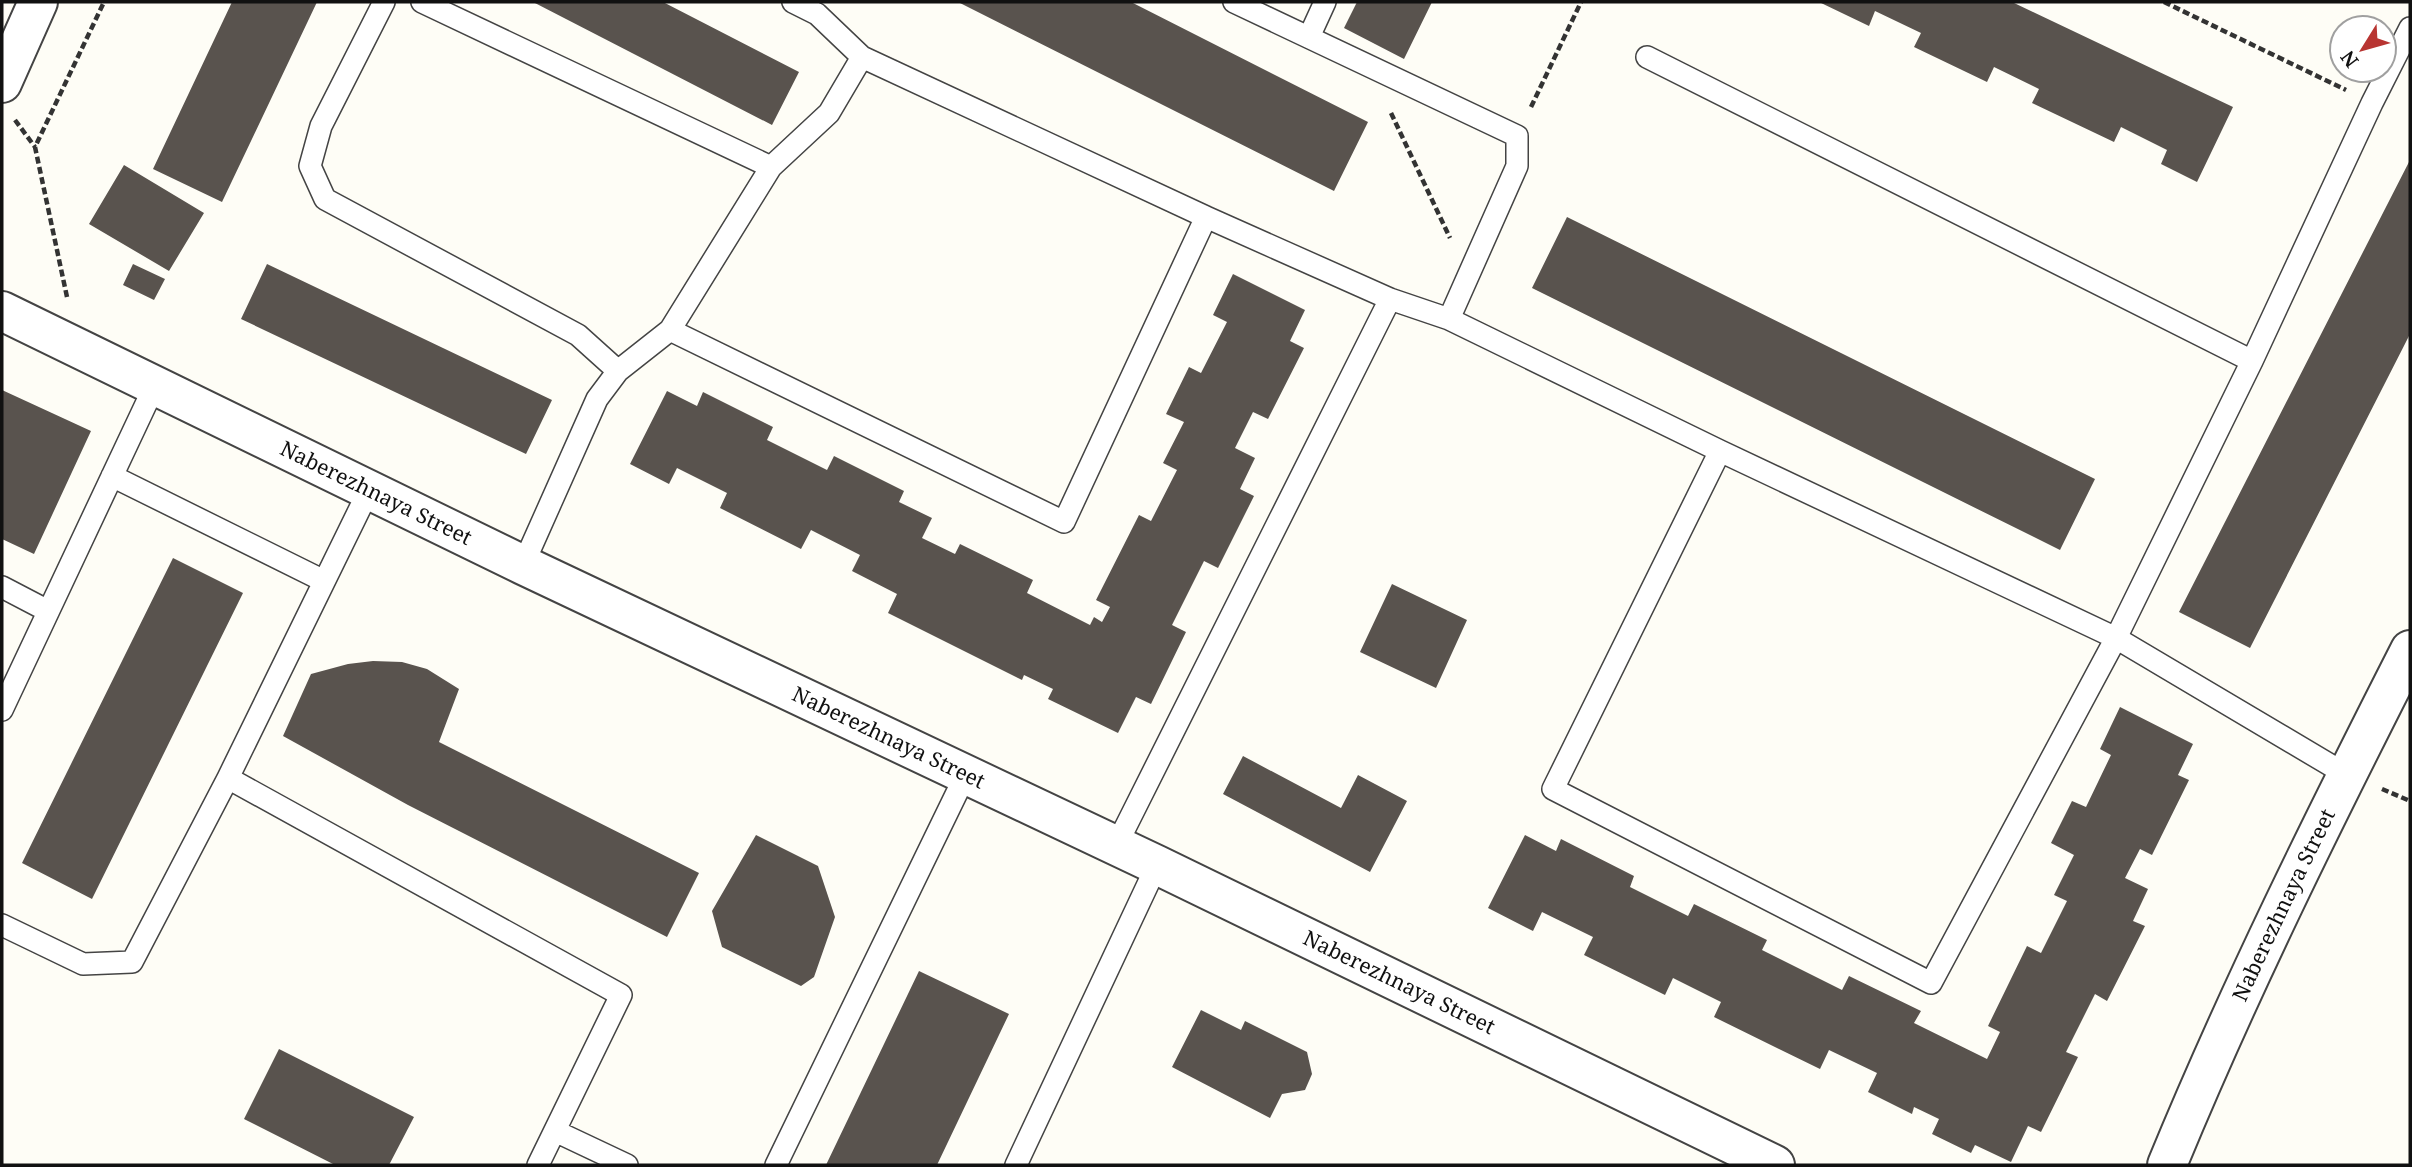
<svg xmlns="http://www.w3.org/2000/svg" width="2412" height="1167" font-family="'Noto Serif',serif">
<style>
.building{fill:#59534e}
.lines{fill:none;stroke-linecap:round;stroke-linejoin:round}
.service-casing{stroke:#444;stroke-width:24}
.tertiary-casing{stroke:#444;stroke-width:42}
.path{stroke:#333;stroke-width:4.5;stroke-dasharray:7 3.5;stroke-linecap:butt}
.service{stroke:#fff;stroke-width:21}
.tertiary{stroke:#fff;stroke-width:38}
.labels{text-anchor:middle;stroke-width:7;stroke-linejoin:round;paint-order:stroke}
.street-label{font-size:21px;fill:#111;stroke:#fff}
</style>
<rect width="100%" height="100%" fill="#fefdf6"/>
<!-- building -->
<path class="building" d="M232,2h85l-95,200 -69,-33z
M533,2h130l136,70 -27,53z
M958,2h173l237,120 -34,69z
M1357,2h75l-28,57 -60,-31z
M1819,2h193l221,105 -36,75 -36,-18 6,-14 -46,-23 -7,15 -82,-39 7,-14 -45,-22 -7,15 -73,-35 7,-14 -46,-22 -6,15z
M2410,160v174l-160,314 -71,-36z
M124,165l80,48 -35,58 -80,-47z
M1567,217l528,262 -35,71 -528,-262z
M133,264l32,15 -11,21 -31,-15z
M267,264l285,136 -26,54 -285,-135z
M1233,274l72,36 -15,31 14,7 -36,71 -15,-7 -18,36 20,10 -15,31 14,7 -36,72 -14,-7 -32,64 14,7 -35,72 -15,-7 -18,36 -70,-34 5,-10 -29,-14 -2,5 -134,-67 9,-19 -45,-23 8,-16 -49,-25 -10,19 -81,-41 7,-15 -50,-25 -8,16 -39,-20 37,-73 30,15 6,-14 70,35 -6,13 60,30 7,-14 70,35 -5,11 33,16 -10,20 33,16 5,-10 73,36 -6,13 63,32 4,-8 8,5 8,-15 -14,-7 43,-85 12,6 26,-51 -14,-7 21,-41 -18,-8 23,-47 12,6 26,-51 -14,-7z
M2,390l89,41 -57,123 -32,-15z
M173,558l70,35 -151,306 -70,-36z
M1392,584l75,36 -31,68 -76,-36z
M373,661l29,1 25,7 32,20 -20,53 260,131 -32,64 -259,-132 -125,-69 28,-62 37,-10z
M2120,707l73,37 -15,31 11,5 -37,75 -12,-6 -15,29 23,11 -15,32 12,5 -38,75 -12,-7 -29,58 12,5 -37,75 -13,-6 -17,36 -36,-17 -4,8 -39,-19 7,-15 -25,-12 -2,7 -44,-22 9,-19 -48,-23 -9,19 -106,-52 7,-15 -48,-24 -8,17 -81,-40 9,-18 -51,-25 -9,19 -45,-23 37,-73 31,16 5,-12 73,37 -4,11 58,29 6,-12 73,36 -5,10 80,40 7,-14 72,35 -7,12 73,36 13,-27 -12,-6 39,-80 14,7 26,-52 -13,-6 20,-40 -23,-12 21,-42 14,6 25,-52 -11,-6z
M1243,756l98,52 17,-33 49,26 -37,71 -147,-78z
M756,835l62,31 17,51 -21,60 -13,9 -79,-39 -10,-36z
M919,971l90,43 -72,151h-111z
M1201,1010l40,20 4,-9 62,31 5,22 -7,16 -23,4 -12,24 -98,-51z
M279,1049l135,68 -25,48h-54l-91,-46z"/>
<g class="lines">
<!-- service casing -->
<g class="service-casing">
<path id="service" d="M384,2l-63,124 -11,40 15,33 253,136 40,36
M422,2l349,165
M1234,2l283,134v30l-68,153 -59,-20
M1309,37l16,-35
M1647,57l605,304
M1449,319l271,132 396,187 231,137
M670,330l394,192 142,-305 -344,-160
M1720,451l-167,338 378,194 185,-345 136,-277 120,-258 38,-75
M112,476l212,105
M369,490l-141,288 393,217 -83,170
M523,565l74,-166 21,-28 52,-41 101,-163 58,-54 33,-56 -45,-43 -24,-12
M2,587l46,24
M2,710l153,-325
M1116,846l274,-547 -184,-82
M2,925l81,39 49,-2 96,-184
M555,1131l72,34
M776,1165l190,-391
M1016,1165l141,-300"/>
</g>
<!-- tertiary casing -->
<g class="tertiary-casing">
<g id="tertiary">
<path d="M2,83l36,-81"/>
<path id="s1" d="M2,311l521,254 634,300 618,300"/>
<path id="s2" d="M2167,1165c72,-175 157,-346 243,-515"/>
</g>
</g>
<!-- path -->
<path class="path" d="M2164,2l182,88
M1531,107l50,-105
M1391,113l59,125
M15,120l20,27
M67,297l-32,-150 69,-145
M2382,789l28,12"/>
<!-- service -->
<use href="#service" class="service"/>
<!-- tertiary -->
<use href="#tertiary" class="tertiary"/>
</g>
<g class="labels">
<!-- street labels -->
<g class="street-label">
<text dy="7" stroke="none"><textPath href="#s1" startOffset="416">Naberezhnaya Street</textPath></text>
<text dy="7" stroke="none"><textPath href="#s1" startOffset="984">Naberezhnaya Street</textPath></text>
<text dy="7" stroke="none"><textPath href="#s2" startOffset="285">Naberezhnaya Street</textPath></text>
<text dy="7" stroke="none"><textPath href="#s1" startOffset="1550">Naberezhnaya Street</textPath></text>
</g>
</g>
<!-- border -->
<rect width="2412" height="1167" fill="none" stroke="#111111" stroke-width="7"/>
<!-- north arrow -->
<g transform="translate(2363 49) rotate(233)"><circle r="33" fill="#ffffff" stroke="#a0a0a0" stroke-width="2"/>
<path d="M0-5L12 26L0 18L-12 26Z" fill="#b83532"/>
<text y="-10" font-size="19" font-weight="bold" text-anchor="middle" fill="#111111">N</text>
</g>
</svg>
